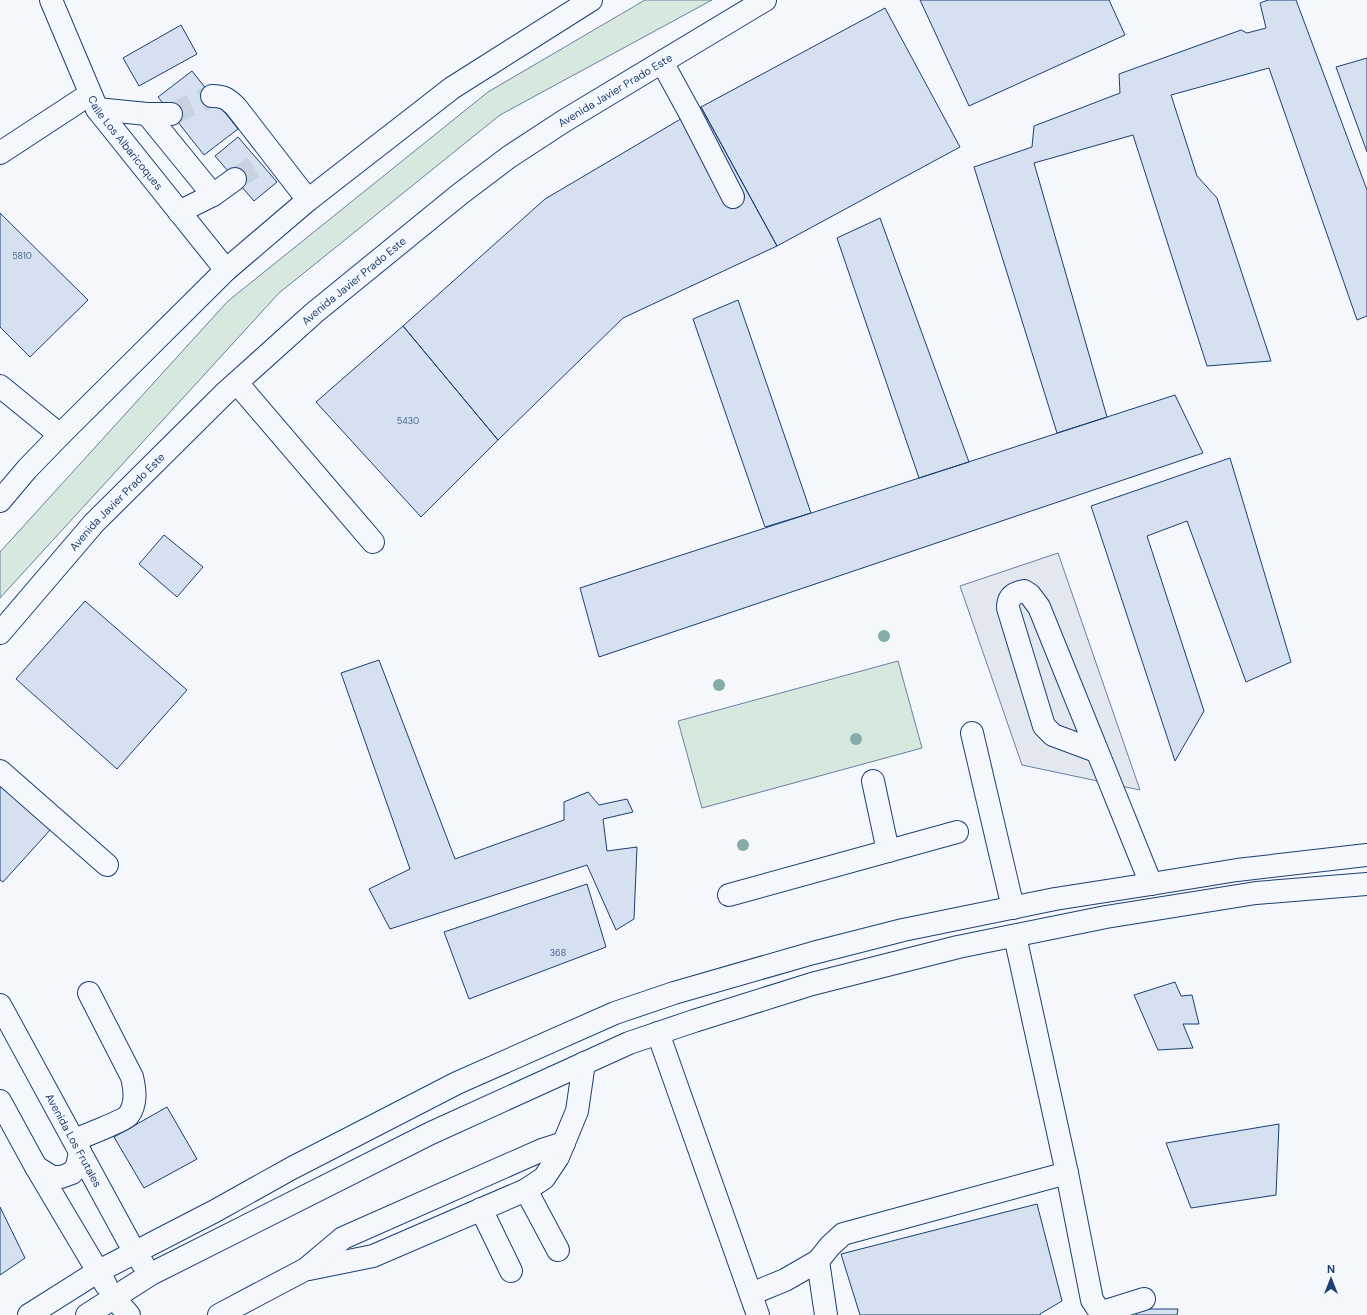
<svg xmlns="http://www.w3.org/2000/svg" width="1367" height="1315" font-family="'DM Sans',sans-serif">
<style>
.green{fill:#d7e8df;stroke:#687fa3}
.parking{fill:#e3e8f0;stroke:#687fa3}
.building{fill:#d5e0f0;stroke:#1d3f73}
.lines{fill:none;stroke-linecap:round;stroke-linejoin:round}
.minor-tunnel{stroke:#c9d2e0;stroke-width:22;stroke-dasharray:22 11;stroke-linecap:butt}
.minor-casing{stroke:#1d3f73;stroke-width:24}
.major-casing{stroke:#1d3f73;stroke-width:24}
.minor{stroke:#f4f7fb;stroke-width:22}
.major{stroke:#f4f7fb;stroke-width:22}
.tree{fill:#86aba6}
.labels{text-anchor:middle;stroke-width:3;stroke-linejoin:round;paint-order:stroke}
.number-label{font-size:9px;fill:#4b6792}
.street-label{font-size:11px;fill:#1d3f73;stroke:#f4f7fb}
</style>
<rect width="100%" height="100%" fill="#f4f7fb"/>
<!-- green -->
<path class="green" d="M645,0h67l-212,115 -221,178 -279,305v-46l228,-251 260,-209z
M898,661l24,87 -220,60 -24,-87z"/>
<!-- parking -->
<path class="parking" d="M1058,553l82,237 -118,-25 -62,-179z"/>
<!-- building -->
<path class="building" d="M920,0h189l16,35 -156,71z
M1268,0h28l71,190v126l-10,4 -88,-252 -98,27 26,81 20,22 54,163 -64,5 -74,-231 -99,28 73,254 -50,16 -83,-266 58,-20 2,-21 86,-33 -1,-19 122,-44 6,3 19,-5 -6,-25z
M885,8l75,139 -183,99 -76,-139z
M181,25l16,29 -58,32 -16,-28z
M1367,58v94l-31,-85z
M192,71l46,58 -34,26 -46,-58z
M701,107l76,139 -154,72 -125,122 -95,-114 142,-127z
M238,137l39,45 -23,19 -39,-45z
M0,213l88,87 -58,57 -30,-30z
M880,218l89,244 -50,16 -82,-240z
M738,300l73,213 -46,14 -72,-208z
M403,326l95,114 -77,77 -105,-115z
M1175,395l28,58 -604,204 -19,-69z
M1230,458l61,204 -45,20 -59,-161 -40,15 57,175 -29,50 -84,-255z
M164,535l39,32 -26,30 -38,-33z
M85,601l102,89 -70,79 -101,-90z
M379,660l76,199 109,-39v-18l24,-10 11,13 28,-6 6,13 -30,7 4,32 30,-4 -3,72 -18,11 -29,-65 -197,64 -21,-40 41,-20 -69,-196z
M0,783l51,46 -48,53 -3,-2z
M587,884l19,63 -137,52 -25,-67z
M1175,982l6,14 11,-1 7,29h-16l10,24 -35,2 -24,-55z
M167,1107l30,52 -53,29 -30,-51z
M1279,1124l-3,71 -85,13 -25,-65z
M1037,1204l25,97 -22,13v1h-180l-19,-61z
M0,1207l25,51 -25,17z
M1138,1309h40l-1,6h-41z"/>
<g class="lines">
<!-- minor-tunnel -->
<path class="minor-tunnel" d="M171,114l41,-18
M235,179l26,-17"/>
<!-- minor casing -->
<g class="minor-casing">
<g id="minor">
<path id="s1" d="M51,0l46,109 129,161"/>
<path d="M662,62l29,53 42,82"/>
<path d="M212,96c12,0 16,3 24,11l72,93"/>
<path d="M97,109l50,5h24"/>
<path d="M147,114l66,81"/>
<path d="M0,153l90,-59"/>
<path d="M179,212l34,-17 22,-16"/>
<path d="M237,383l136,159"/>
<path d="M0,386l60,49"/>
<path d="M972,733l41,175"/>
<path d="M1096,751l-43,-16 -9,-9 -36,-118c0,-11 5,-15 16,-17l6,4 9,12 112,277"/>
<path d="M0,771l107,94"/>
<path d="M873,781l15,70"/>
<path d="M729,895l228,-63"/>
<path d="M1015,936l52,237 25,127 8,12 9,-2 35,-11"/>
<path d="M658,1033l100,282"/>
<path d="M74,1140c8,-3 51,-20 54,-24 9,-12 7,-26 4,-39l-43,-84"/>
<path d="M526,1190l32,60"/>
<path d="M481,1209l30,62"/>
<path d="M818,1261l8,54"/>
<path d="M309,1269l64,-13 153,-66 18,-12 14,-21 19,-46 7,-48"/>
<path d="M751,1294l34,-14 33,-19 12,-15 13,-12 224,-61"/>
<path d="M114,1298l15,17"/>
<path d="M219,1315l87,-46 37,-31 199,-88 22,-7"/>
</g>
</g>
<!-- major casing -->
<g class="major-casing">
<g id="major">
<path d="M0,501l27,-32 33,-34 166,-165 82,-70 144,-112 139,-88"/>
<path id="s2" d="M0,633l94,-110 130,-129 90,-81 146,-119 49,-37 55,-36 201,-121"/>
<path id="s3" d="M0,1005l135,248 8,11"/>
<path d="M0,1101l36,66 70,118"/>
<path d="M36,1167l16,10h9l11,-4 5,-7 3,-14"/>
<path d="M29,1315l68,-43 118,-61 77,-43 165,-85 158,-70 59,-20 139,-40 90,-23 152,-31 96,-15 86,-14 130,-15"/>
<path d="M87,1315l64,-41 280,-141 198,-90 65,-22 118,-37 146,-37 148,-30 150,-24 111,-9"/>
</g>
</g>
<!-- minor -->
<use href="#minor" class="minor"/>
<!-- major -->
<use href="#major" class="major"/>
</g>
<!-- trees -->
<g class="tree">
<circle cx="884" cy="636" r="6"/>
<circle cx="719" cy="685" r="6"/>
<circle cx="856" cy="739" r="6"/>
<circle cx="743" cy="845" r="6"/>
</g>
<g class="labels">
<!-- number labels -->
<g class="number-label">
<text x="22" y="259">5810</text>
<text x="408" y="424">5430</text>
<text x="558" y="956">368</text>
</g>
<!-- street labels -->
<g class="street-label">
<text dy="4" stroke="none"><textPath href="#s2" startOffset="824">Avenida Javier Prado Este</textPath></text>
<text dy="4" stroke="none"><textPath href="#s1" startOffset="162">Calle Los Albaricoques</textPath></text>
<text dy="4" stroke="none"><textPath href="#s2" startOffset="500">Avenida Javier Prado Este</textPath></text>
<text dy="4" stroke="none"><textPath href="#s2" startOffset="176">Avenida Javier Prado Este</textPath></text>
<text dy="4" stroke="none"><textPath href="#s3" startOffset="154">Avenida Los Frutales</textPath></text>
</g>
</g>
<!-- north arrow -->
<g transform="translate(1331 1279)" stroke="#f4f7fb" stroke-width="3" paint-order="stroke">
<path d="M0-3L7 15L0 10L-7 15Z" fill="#1d3f73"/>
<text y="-6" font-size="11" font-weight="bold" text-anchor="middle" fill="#1d3f73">N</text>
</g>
</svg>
